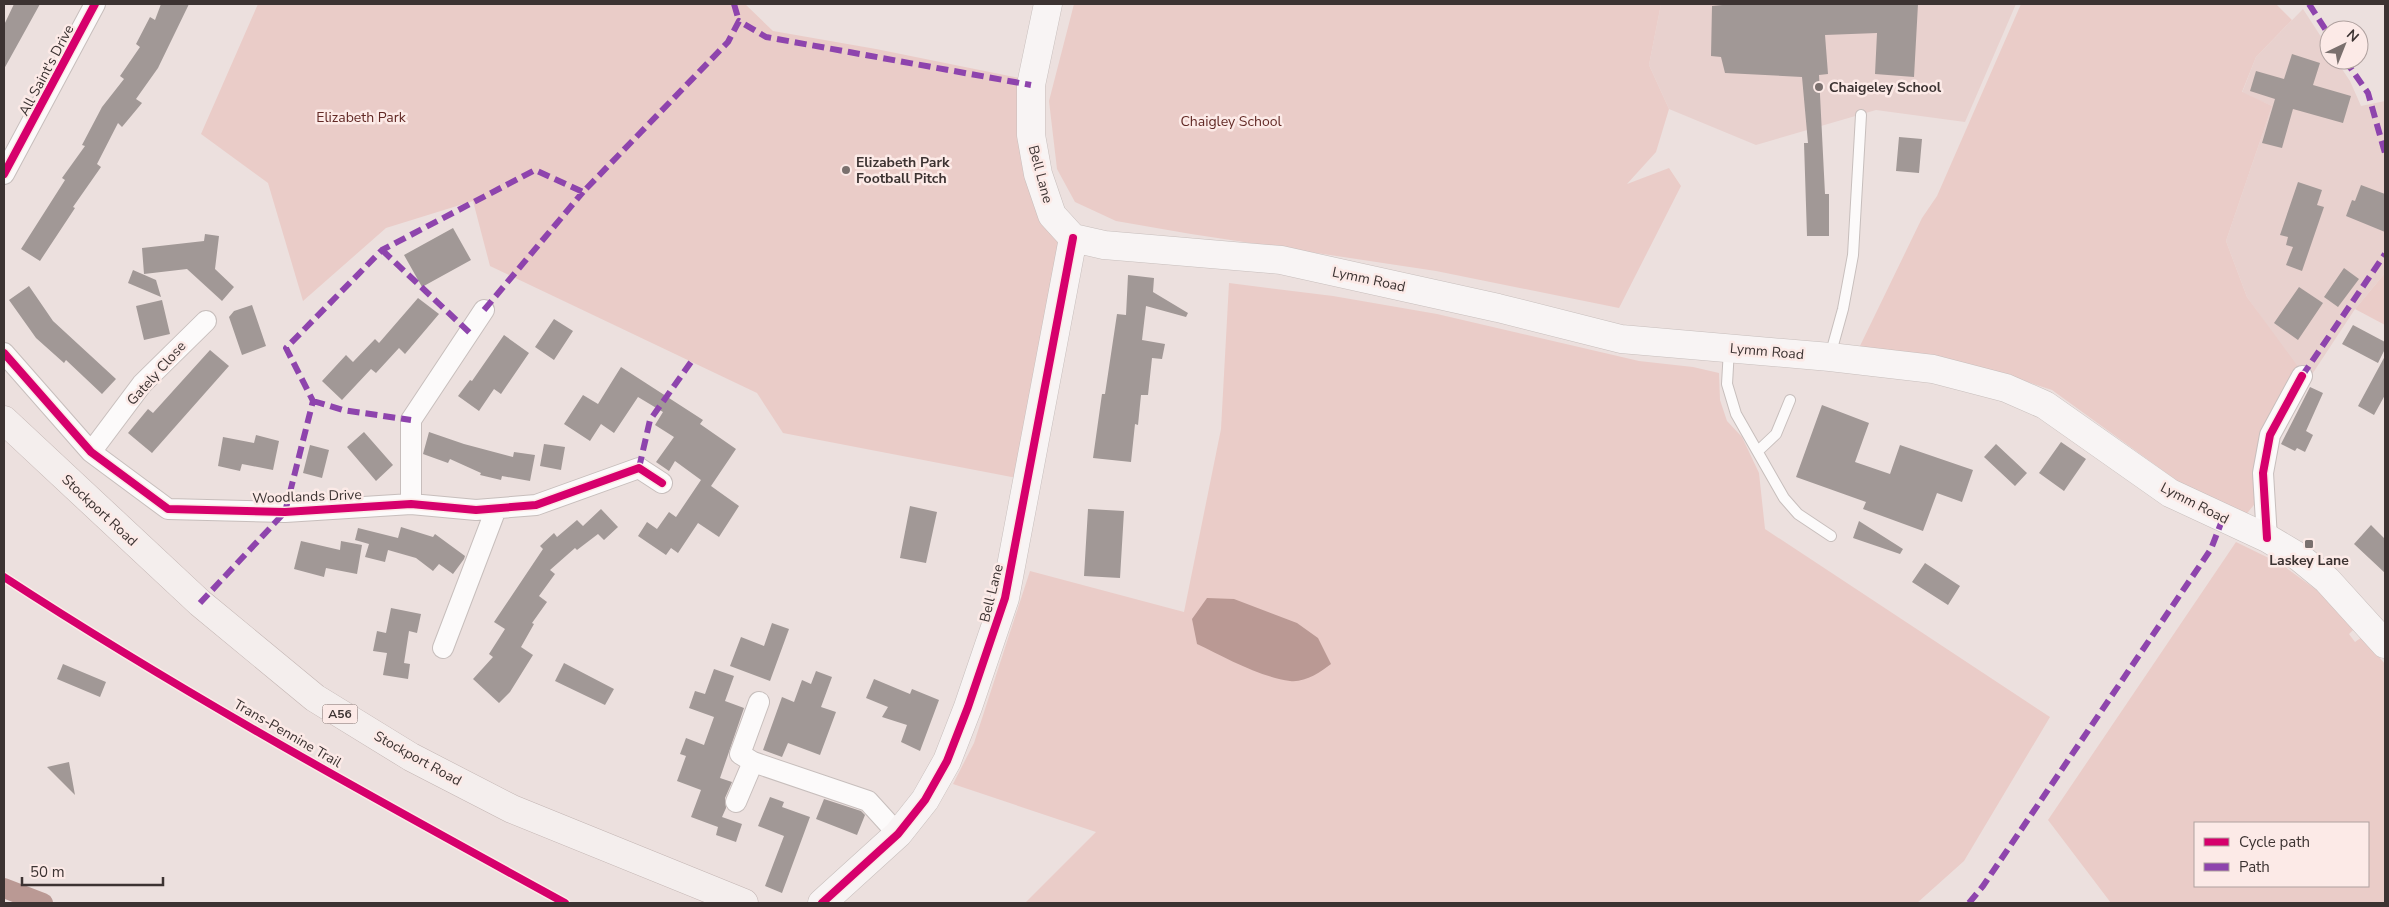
<svg xmlns="http://www.w3.org/2000/svg" width="2389" height="907" font-family="'Nunito Sans',sans-serif">
<style>
.built{fill:#e8d1ce}
.green{fill:#eaccc8;fill-rule:evenodd}
.water{fill:#ba9994}
.lines{fill:none;stroke-linecap:round;stroke-linejoin:round}
.canal{stroke:#ba9994;stroke-width:20}
.building{fill:#a19896}
.lane-casing{stroke:#c7bebc;stroke-width:12}
.street-casing{stroke:#c7bebc;stroke-width:22}
.secondary-casing{stroke:#c7bebc;stroke-width:29}
.primary-casing{stroke:#c3b5b3;stroke-width:29}
.lane{stroke:#fcfafa;stroke-width:10}
.street{stroke:#fcfafa;stroke-width:20}
.secondary{stroke:#f8f4f4;stroke-width:28}
.primary{stroke:#f4eeed;stroke-width:28}
.quiet{stroke:#8e44ad;stroke-width:6;stroke-dasharray:12 6;stroke-linecap:butt}
.cycleway-casing{stroke:#fceae7;stroke-width:11}
.cycleway{stroke:#d6006c;stroke-width:8}
.poi-dot{fill:#7a706e;stroke:#fceae7;stroke-width:2}
.labels{text-anchor:middle;stroke-width:5;stroke-linejoin:round;paint-order:stroke}
.shield{fill:#fceae7;stroke:#766a68;stroke-width:1}
.shield-label{font-size:12px;font-weight:bold;fill:#3c3332}
.street-label{font-size:14px;fill:#3c3332;stroke:#fceae7}
.poi-label{font-size:14px;font-weight:bold;fill:#3c3332;stroke:#fceae7;text-anchor:start}
.park-label{font-size:14px;fill:#622925;stroke:#fceae7}
</style>
<rect width="100%" height="100%" fill="#ece0de"/>
<!-- built -->
<path class="built" d="M1661,4h355l-51,118 -89,-12 -120,35 -87,-36 -20,-44z
M2303,9l26,40v11h7l14,21 11,25 24,-5v172l-30,36 -48,73 -60,-85 -21,-56 46,-135 -30,-13 14,-36z"/>
<!-- green -->
<path class="green" d="M258,4h487l28,27 103,18 148,30 -2,61 55,108 -55,231 -239,-46 -26,-40 -267,-127 -17,-65 -87,27 -83,73 -35,-118 -67,-49z
M1074,4h587l-12,61 20,44 -13,43 -29,32 42,-16 12,18 -62,122 -183,-37 -245,-37 -75,-13 -41,-19 -18,-33 -8,-68z
M2021,4h255l16,16 -36,37 -14,35 30,14 -46,135 21,56 52,71 -41,132 -14,17 -68,-37 -124,-90 -55,-18 -138,-24 63,-130 15,-22z
M2385,273v52l-30,-16z
M1229,283l104,13 104,18 202,47 54,6 26,6 1,27 7,21 15,16 17,36 6,56 285,188 -86,144 -47,42h-892l71,-71 -143,-48 21,-41 56,-172 154,41 37,-183z
M2236,542l45,22 37,27 37,37 -6,6 6,8 7,-5 23,27v239h-274l-63,-83zM2195,823h173v63h-173z"/>
<!-- water -->
<path class="water" d="M1207,598l27,1 63,24 21,15 13,26c-10,8 -27,19 -41,17 -30,-4 -66,-24 -93,-37l-5,-25z"/>
<g class="lines">
<!-- canal -->
<path class="canal" d="M4,888l39,15"/>
</g>
<!-- building -->
<path class="building" d="M14,4h26l-36,65v-44z
M161,4h28l-31,64 -22,31 6,4 -20,24 -4,-4 -21,41 4,3 -28,40 2,1 -35,53 -19,-12 44,-69 -3,-2 23,-32 -3,-1 20,-38 22,-28 -4,-3 20,-29 -4,-3 14,-27 5,3z
M1733,4h185l-4,73 -39,-3 2,-41 -52,2 3,39 -9,1 6,119h4v42h-22l-3,-93h4l-6,-66 -77,-4 -4,-16 -10,-1 1,-50z
M2292,54l28,9 -7,22 38,11 -8,27 -50,-14 -11,39 -20,-5 13,-44 -25,-8 6,-20 28,8z
M1899,137l23,2 -3,34 -23,-2z
M2298,182l24,8 -5,15 7,2 -22,64 -16,-6 7,-18 -7,-2 2,-8 -8,-2z
M2361,185l24,9v38l-39,-16 6,-16 3,1z
M453,228l18,32 -49,27 -18,-32z
M205,234l14,2 -4,33 19,18 -12,14 -35,-32 -43,5 -2,-26 62,-7z
M2344,268l15,11 -21,28 -14,-10z
M133,270l23,10 5,17 -33,-14z
M1128,275l26,3 -1,14 35,21 -2,4 -40,-11 -4,34 23,4 -3,15 -10,-1 -4,37h-7l-3,30 -3,-1 -4,38 -38,-4 9,-64h3l12,-80 9,1z
M29,286l24,35 63,58 -14,15 -36,-34 -2,3 -28,-25 -27,-38z
M2299,287l24,16 -25,37 -24,-17z
M418,298l21,16 -34,40 -6,-6 -23,25 -5,-4 -29,31 -20,-19 24,-26 7,7 22,-23 4,4z
M162,300l8,34 -26,6 -8,-34z
M252,305l14,41 -24,9 -13,-38 5,-6z
M554,319l19,12 -19,29 -19,-13z
M2353,325l32,17v7l-7,14 -36,-19z
M504,335l25,18 -28,41 -7,-5 -15,22 -21,-15 12,-16 2,1z
M210,350l19,16 -77,87 -24,-20 20,-24 5,4z
M2385,356v39l-11,20 -16,-9z
M621,367l82,53 -3,4 36,25 -25,37 28,20 -20,31 -21,-14 -20,30 -7,-5 -5,7 -28,-19 9,-14 10,7 12,-17 7,5 25,-37 -26,-19 -6,10 -13,-9 18,-25 -19,-12 8,-13 -25,-15 -24,36 -13,-9 -11,17 -26,-17 19,-29 15,9z
M2310,387l13,6 -17,38 7,4 -8,17 -8,-4 -2,3 -14,-7z
M1822,405l47,18 -14,39 35,12 10,-29 73,25 -11,32 -25,-9 -14,38 -60,-22 3,-7 -70,-25z
M364,432l29,33 -17,16 -29,-34z
M429,432l35,12 49,13 1,-5 21,3 -5,26 -28,-5 -1,4 -21,-5 1,-2 -31,-14 -2,4 -25,-9z
M256,435l23,6 -6,29 -31,-6 -2,7 -22,-5 5,-29 31,6z
M2061,442l25,17 -22,32 -25,-18z
M544,444l21,3 -4,23 -21,-4z
M1996,444l31,29 -12,13 -31,-29z
M310,445l19,5 -7,28 -19,-5z
M910,506l27,6 -11,51 -26,-5z
M601,509l17,18 -14,13 -6,-6 -21,16 -2,-2 -25,22 5,4 -16,22 8,6 -15,21 2,1 -13,23 12,8 -23,37 -11,11 -26,-24 20,-22 -4,-3 16,-25 -11,-7 49,-73 -3,-3 14,-13 3,4 20,-17 6,6z
M1088,509l36,2 -4,67 -36,-2z
M1859,521l44,28 -3,5 -47,-16z
M2371,525l14,14v34l-31,-29z
M401,527l32,10 2,-3 30,22 -1,3 -11,15 -14,-10 -6,7 -17,-13 -28,-8 -3,12 -20,-5 4,-13 -14,-4 3,-12 40,10z
M301,541l39,9 1,-9 21,4 -5,29 -31,-6 -2,9 -30,-8z
M1925,563l35,23 -12,19 -36,-23z
M391,608l30,6 -4,19 -8,-2 -5,32 6,1 -2,15 -25,-4 4,-22 -14,-2 4,-20 9,2z
M772,623l17,6 -19,52 -40,-15 11,-29 23,9z
M564,663l50,26 -9,16 -50,-24z
M63,664l43,18 -6,15 -43,-18z
M714,669l20,7 -9,25 19,7 -24,70 12,4 -7,16 1,10 -4,9 20,7 -6,18 -20,-7 2,-8 -27,-10 10,-27 -24,-9 9,-25 -6,-2 6,-16 18,7 10,-28 -25,-9 6,-17 10,3z
M816,671l16,6 -11,30 15,5 -16,43 -32,-12 -6,14 -19,-7 19,-53 12,5 8,-22 9,4z
M874,679l36,15 2,-5 27,11 -19,51 -19,-9 6,-17 -25,-8 6,-10 -22,-9z
M69,762l6,33 -28,-28z
M770,797l14,5 -2,5 28,10 -28,76 -17,-7 19,-50 -26,-10z
M824,799l37,12 4,4 -8,20 -41,-16z"/>
<g class="lines">
<!-- lane casing -->
<g class="lane-casing">
<path id="lane" d="M1729,349l-2,35 9,30 48,84 14,16 33,22
M1830,356l13,-47 10,-54 8,-140
M1758,451l18,-17 14,-34"/>
</g>
<!-- street casing -->
<g class="street-casing">
<path id="street" d="M4,174l91,-170
M4,353l87,99 77,57 117,3 126,-8 65,6 60,-5 103,-37 23,15
M91,452l51,-68 64,-63
M411,504v-84l73,-110
M2267,538l-4,-65 7,-38 32,-59
M443,648l53,-139
M759,702l-19,52 13,8 115,39 30,33
M736,802l17,-40"/>
</g>
<!-- secondary casing -->
<g class="secondary-casing">
<path id="secondary" d="M1048,4l-17,81v50l7,39 14,41 21,23
M1073,238l31,7 177,15 217,48 123,31 209,18 103,12 73,19 39,17 125,88 97,45 32,19 28,23 58,64
M822,903l76,-69 27,-34 22,-39 21,-54 37,-109 68,-360"/>
</g>
<!-- primary casing -->
<g class="primary-casing">
<path id="primary" d="M4,420l196,183 115,95 96,59 101,52 232,94"/>
</g>
<!-- lane -->
<use href="#lane" class="lane"/>
<!-- street -->
<use href="#street" class="street"/>
<!-- secondary -->
<use href="#secondary" class="secondary"/>
<!-- primary -->
<use href="#primary" class="primary"/>
<!-- quiet -->
<path class="quiet" d="M734,4l5,17
M2309,4l20,31
M2345,60l23,33 17,60
M382,250l88,83
M484,310l99,-118
M2302,376l83,-122
M313,401l30,9 68,10
M639,468l11,-48 41,-58
M200,603l85,-91 28,-111 -27,-53 96,-98 153,-80 48,22 145,-150 11,-21 27,16 265,48
M1969,903l14,-17 228,-337 12,-31"/>
<!-- cycleway casing -->
<g class="cycleway-casing">
<path id="cycleway" d="M4,174l91,-170
M4,353l87,99 77,57 117,3 126,-8 65,6 60,-5 103,-37 23,15
M2267,538l-4,-65 7,-38 32,-59
M4,577c181,118 371,222 561,326
M822,903l76,-69 27,-34 22,-39 21,-54 37,-109 68,-360"/>
</g>
<!-- cycleway -->
<use href="#cycleway" class="cycleway"/>
</g>
<!-- markers -->
<g class="poi-dot">
<circle cx="1819" cy="87" r="5"/>
<circle cx="846" cy="170" r="5"/>
<rect x="2304" y="539" width="10" height="10" rx="2.5"/>
</g>
<g class="labels">
<!-- shield labels -->
<rect class="shield" x="322.5" y="704.5" width="35" height="19" rx="4"/>
<g class="shield-label">
<text x="340" y="718">A56</text>
</g>
<!-- street labels -->
<g class="street-label">
<text transform="translate(46 70) rotate(-62)" y="5">All Saint's Drive</text>
<text transform="translate(1041 174) rotate(75)" y="5">Bell Lane</text>
<text transform="translate(1369 279) rotate(12)" y="5">Lymm Road</text>
<text transform="translate(1767 351) rotate(5)" y="5">Lymm Road</text>
<text transform="translate(156 373) rotate(-48)" y="5">Gately Close</text>
<text transform="translate(307 496) rotate(-2)" y="5">Woodlands Drive</text>
<text transform="translate(2195 503) rotate(27)" y="5">Lymm Road</text>
<text transform="translate(100 510) rotate(43)" y="5">Stockport Road</text>
<text transform="translate(991 593) rotate(-76)" y="5">Bell Lane</text>
<text transform="translate(288 733) rotate(30)" y="5">Trans-Pennine Trail</text>
<text transform="translate(418 758) rotate(29)" y="5">Stockport Road</text>
</g>
<!-- poi labels -->
<g class="poi-label">
<text x="1829" y="92">Chaigeley School</text>
<text x="856" y="167">Elizabeth Park<tspan x="856" dy="16">Football Pitch</tspan></text>
<text x="2309" y="565" text-anchor="middle">Laskey Lane</text>
</g>
<!-- park labels -->
<g class="park-label">
<text x="361" y="122">Elizabeth Park</text>
<text x="1231" y="126">Chaigley School</text>
</g>
</g>
<!-- border -->
<rect width="2389" height="907" fill="none" stroke="#3c3332" stroke-width="10"/>
<!-- legend -->
<rect x="2194" y="822" width="175" height="65" fill="#fceae7" stroke="#afa19f"/>
<rect x="2204" y="838" width="25" height="8" fill="#d6006c" stroke="#afa19f"/>
<text x="2239" y="847" font-size="15" fill="#3c3332">Cycle path</text>
<rect x="2204" y="863" width="25" height="8" fill="#8e44ad" stroke="#afa19f"/>
<text x="2239" y="872" font-size="15" fill="#3c3332">Path</text>
<!-- north arrow -->
<g transform="translate(2344 45) rotate(43)"><circle r="24" fill="#fceae7" stroke="#afa19f"/>
<path d="M0-4L9 19L0 12L-9 19Z" fill="#7a706e"/>
<text y="-8" font-size="14" font-weight="bold" text-anchor="middle" fill="#3c3332">N</text>
</g>
<!-- scale -->
<path d="M22 877v8h141v-8" fill="none" stroke="#3c3332" stroke-width="2.5"/>
<text x="30" y="877" font-size="15" fill="#3c3332" stroke="#fceae7" stroke-width="4" paint-order="stroke">50 m</text>
</svg>
